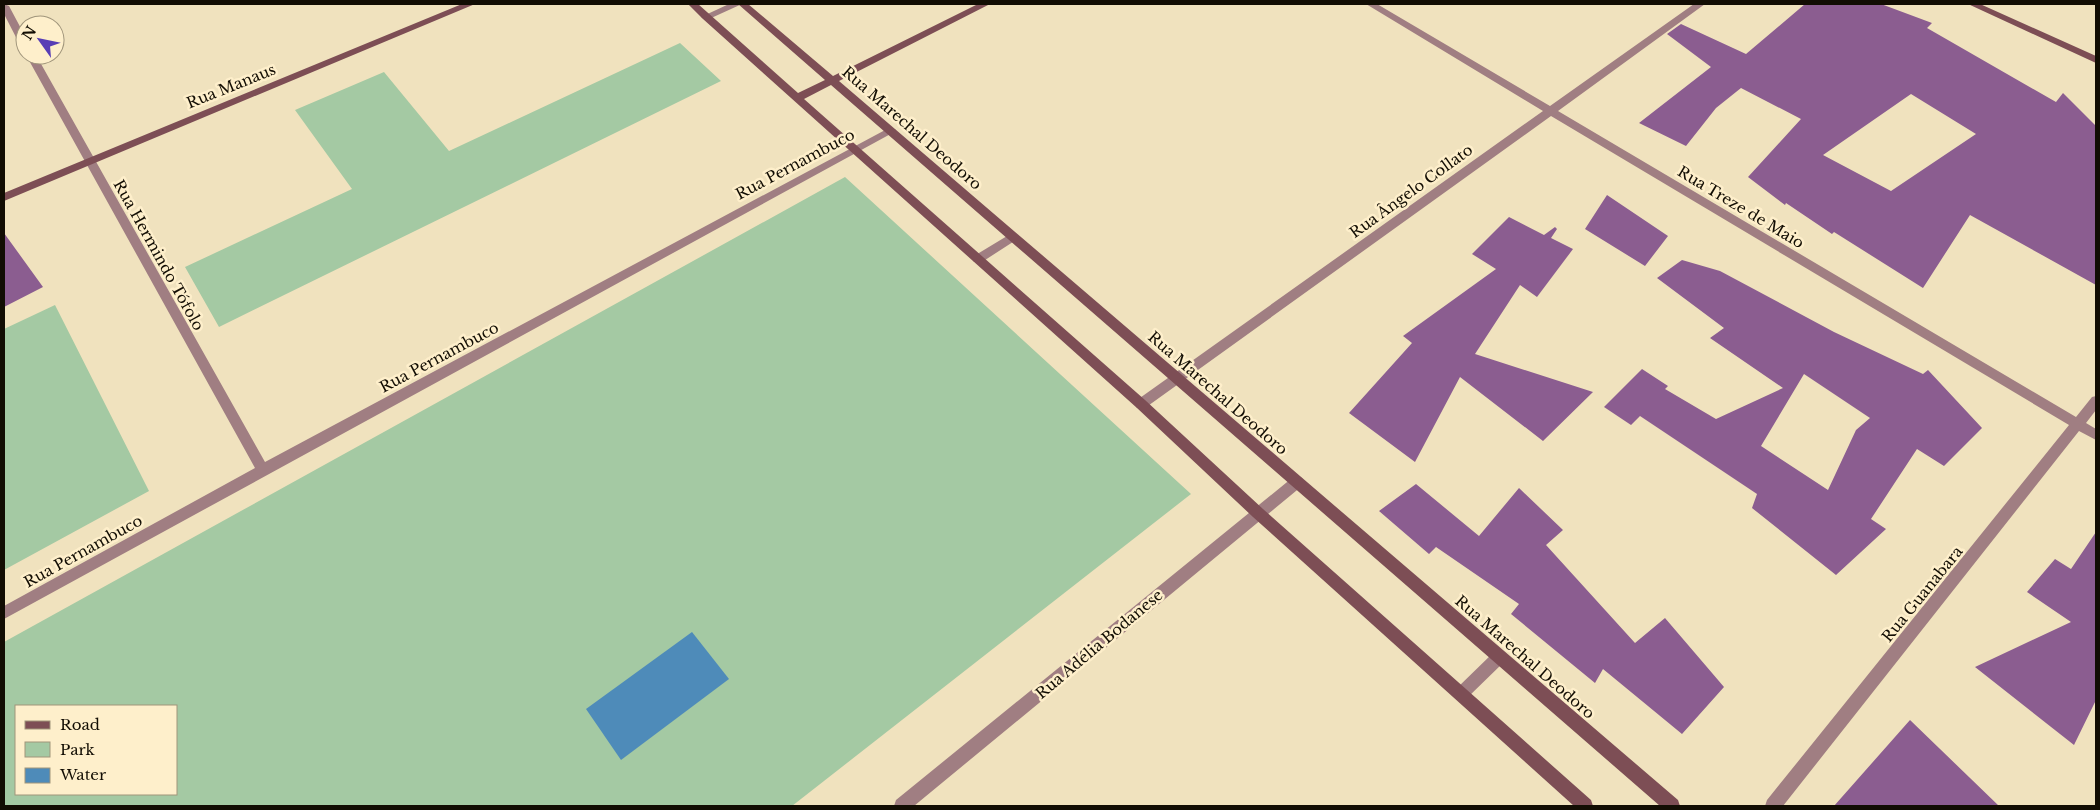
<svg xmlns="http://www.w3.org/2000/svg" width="2100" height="810" font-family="'Libre Baskerville',serif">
<rect width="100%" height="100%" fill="#f0e2be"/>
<path fill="#a4c9a3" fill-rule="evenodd" d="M 680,43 L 721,81 L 219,327 L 185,267 L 352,189 L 295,110 L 384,72 L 449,151 Z
M 845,177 L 1191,494 L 792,806 L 4,806 L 4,642 ZM 16,706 L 176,706 L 176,794 L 16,794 Z
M 55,305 L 149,491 L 4,570 L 4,329 Z"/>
<path fill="#4e8bb9" d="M 692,632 L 729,679 L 621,760 L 586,709 Z"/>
<path fill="#8b5d90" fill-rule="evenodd" d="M 1805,4 L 1881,4 L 1932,23 L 1927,28 L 2056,102 L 2063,93 L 2096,126 L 2096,285 L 1970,215 L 1923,288 L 1834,232 L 1832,234 L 1786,203 L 1785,205 L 1748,177 L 1801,119 L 1741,88 L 1716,108 L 1686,146 L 1639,123 L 1711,67 L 1667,34 L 1681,24 L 1746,54 ZM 1911,94 L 1976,134 L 1891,191 L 1823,155 Z
M 1607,195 L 1668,236 L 1645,266 L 1585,229 Z
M 1509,217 L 1544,235 L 1555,227 L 1557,229 L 1551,238 L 1573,249 L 1537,297 L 1520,285 L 1475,354 L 1593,392 L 1543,441 L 1460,377 L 1415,462 L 1349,413 L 1412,343 L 1403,336 L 1496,269 L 1472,254 Z
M 4,233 L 43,287 L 4,307 Z
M 1682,260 L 1720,271 L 1834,332 L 1923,374 L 1928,370 L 1982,428 L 1944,466 L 1917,449 L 1871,519 L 1886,529 L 1836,575 L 1752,508 L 1757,494 L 1640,416 L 1631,425 L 1604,407 L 1642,369 L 1668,386 L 1665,389 L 1716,419 L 1783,388 L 1710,338 L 1724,328 L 1657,278 ZM 1804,374 L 1870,418 L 1856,430 L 1828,490 L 1761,446 Z
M 1416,484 L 1479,536 L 1519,488 L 1563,530 L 1546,545 L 1635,643 L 1665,618 L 1724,687 L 1682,734 L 1603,669 L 1595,683 L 1511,614 L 1519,604 L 1436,547 L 1429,554 L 1379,511 Z
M 2096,532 L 2096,700 L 2074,745 L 1975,667 L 2071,622 L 2027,592 L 2055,559 L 2071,569 Z
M 1910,720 L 1999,806 L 1834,806 Z"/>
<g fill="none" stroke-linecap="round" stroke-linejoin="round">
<path fill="#a07e82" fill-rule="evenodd" d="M 4,4 L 9,6 L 25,36 L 25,48 L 20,45 L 4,14 Z
M 729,4 L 742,4 L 709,19 L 706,20 L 701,17 Z
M 1366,4 L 1377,4 L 1550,106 L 1694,4 L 1705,4 L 1558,111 L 2076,417 L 2092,397 L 2096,396 L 2096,410 L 2086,423 L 2096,429 L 2096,440 L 2079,431 L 1783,806 L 1765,806 L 1767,800 L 2069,425 L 1551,116 L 1145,408 L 1137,408 L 1135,404 L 1137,400 L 1543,111 Z
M 26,55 L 36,55 L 265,462 L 887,129 L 895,129 L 896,131 L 4,619 L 4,606 L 255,468 Z
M 1012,233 L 1018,237 L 1016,240 L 982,262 L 974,262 L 972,259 L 974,256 Z
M 1297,476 L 1302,478 L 1304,482 L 1302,486 L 914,806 L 894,806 L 896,800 L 1292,478 Z
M 1499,650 L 1504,652 L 1506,657 L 1504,662 L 1466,699 L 1461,701 L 1456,699 L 1454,694 L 1456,689 L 1494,652 Z"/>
<path fill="#7d4e55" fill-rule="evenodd" d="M 462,4 L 475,4 L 4,201 L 4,193 Z
M 688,4 L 698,4 L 798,93 L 825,80 L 738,4 L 748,4 L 833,76 L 978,4 L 990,4 L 839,81 L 1678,800 L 1680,806 L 1660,806 L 831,85 L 804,99 L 1145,400 L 1263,509 L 1591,800 L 1593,806 L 1574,806 L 1253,517 L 1137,408 L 703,19 Z
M 1968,4 L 1980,4 L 2096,56 L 2096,63 Z"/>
</g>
<g text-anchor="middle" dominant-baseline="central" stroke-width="5" stroke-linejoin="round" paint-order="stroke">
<g font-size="15" fill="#120d03" stroke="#feefcb">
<text transform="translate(231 86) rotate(-22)">Rua Manaus</text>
<text transform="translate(912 128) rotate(41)">Rua Marechal Deodoro</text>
<text transform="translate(795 164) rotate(-28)">Rua Pernambuco</text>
<text transform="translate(1411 191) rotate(-36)">Rua Ângelo Collato</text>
<text transform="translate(1741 207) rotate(31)">Rua Treze de Maio</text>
<text transform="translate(159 255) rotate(61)">Rua Hermindo Tófolo</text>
<text transform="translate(439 357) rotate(-28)">Rua Pernambuco</text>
<text transform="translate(1218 393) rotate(41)">Rua Marechal Deodoro</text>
<text transform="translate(83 551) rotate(-29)">Rua Pernambuco</text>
<text transform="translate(1922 594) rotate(-51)">Rua Guanabara</text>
<text transform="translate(1099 644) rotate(-40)">Rua Adélia Bodanese</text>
<text transform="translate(1525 657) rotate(41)">Rua Marechal Deodoro</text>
</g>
</g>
<rect width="2100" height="810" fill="none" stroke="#120d03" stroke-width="10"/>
<rect x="15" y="705" width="162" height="90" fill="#feefcb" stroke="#a0957b"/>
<rect x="25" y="721" width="25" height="8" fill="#7d4e55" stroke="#a0957b"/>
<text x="60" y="730" font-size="15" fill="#120d03">Road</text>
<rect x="25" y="742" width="25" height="15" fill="#a4c9a3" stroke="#a0957b"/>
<text x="60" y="755" font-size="15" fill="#120d03">Park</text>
<rect x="25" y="768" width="25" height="15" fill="#4e8bb9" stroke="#a0957b"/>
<text x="60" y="780" font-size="15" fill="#120d03">Water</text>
<g transform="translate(40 40) rotate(303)"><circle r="24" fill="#feefcb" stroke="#a0957b"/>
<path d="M0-4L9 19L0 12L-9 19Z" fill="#583db5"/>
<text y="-8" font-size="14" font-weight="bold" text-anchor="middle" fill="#120d03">N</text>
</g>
</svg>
